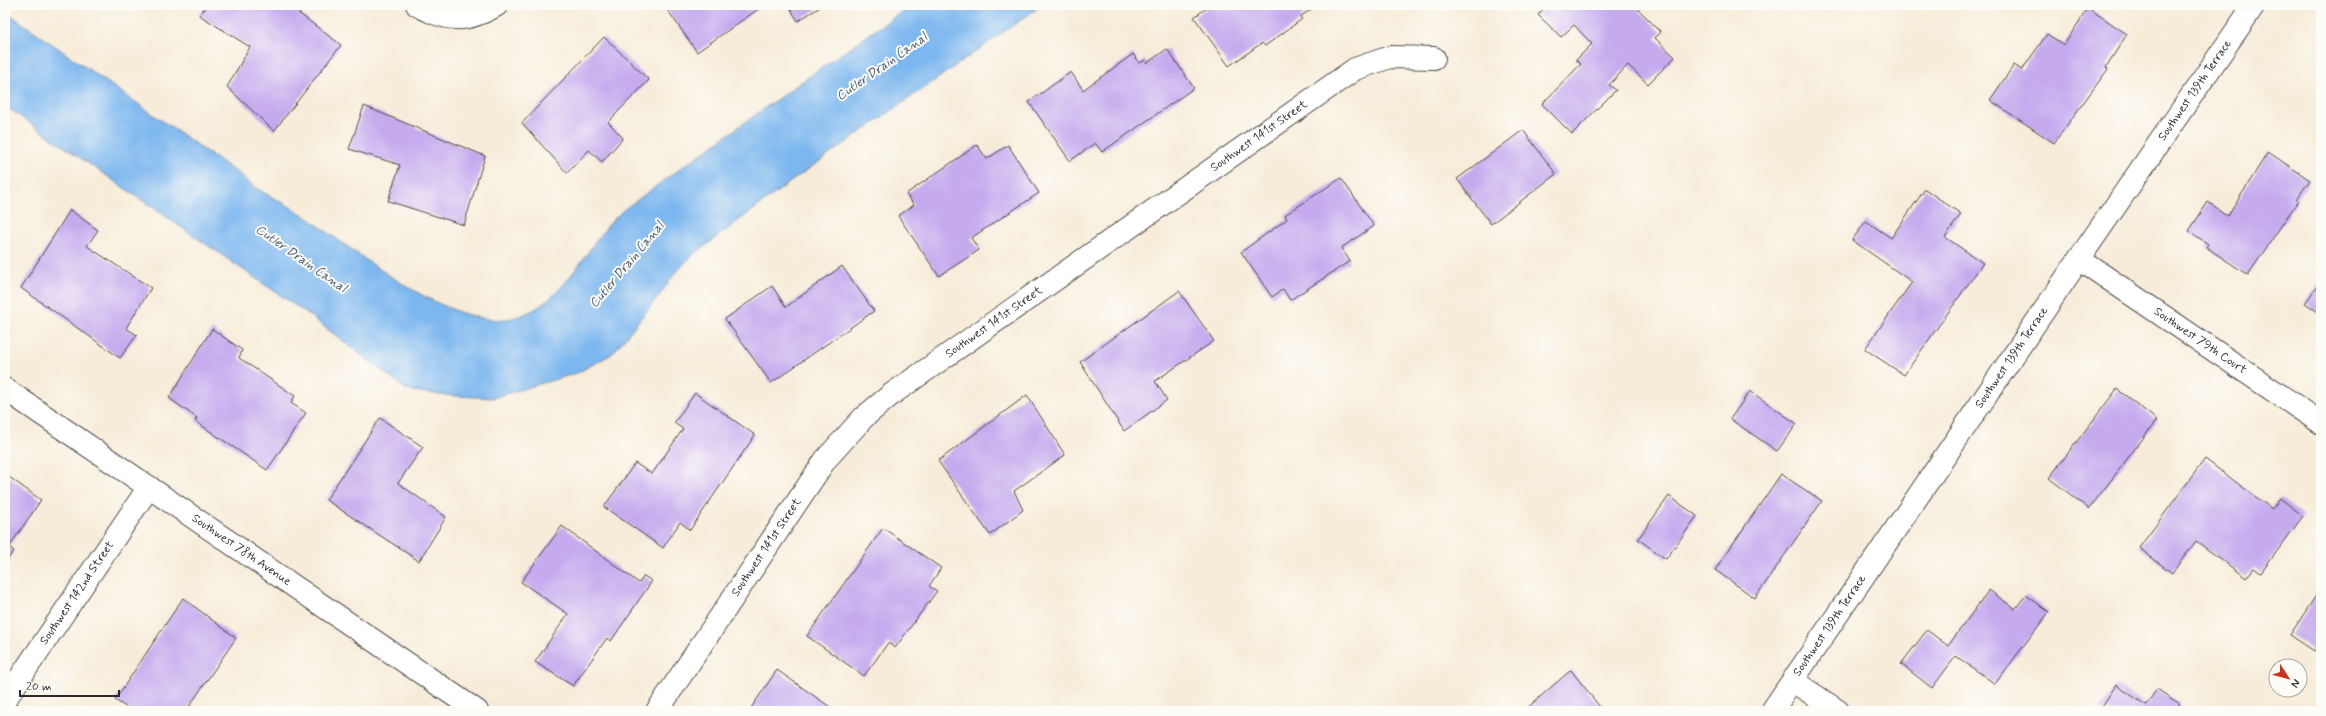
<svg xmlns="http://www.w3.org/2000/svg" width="2326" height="716" font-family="Mynerve,sans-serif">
<rect width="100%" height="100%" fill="#fdfcf7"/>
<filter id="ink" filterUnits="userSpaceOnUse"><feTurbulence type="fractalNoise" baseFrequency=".025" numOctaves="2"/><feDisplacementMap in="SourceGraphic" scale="8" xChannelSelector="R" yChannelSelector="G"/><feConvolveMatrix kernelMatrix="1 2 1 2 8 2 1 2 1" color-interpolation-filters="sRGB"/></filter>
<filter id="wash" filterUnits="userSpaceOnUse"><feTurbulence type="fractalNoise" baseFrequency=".012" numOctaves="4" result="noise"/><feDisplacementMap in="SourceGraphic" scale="16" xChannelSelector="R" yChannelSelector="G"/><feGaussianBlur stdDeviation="0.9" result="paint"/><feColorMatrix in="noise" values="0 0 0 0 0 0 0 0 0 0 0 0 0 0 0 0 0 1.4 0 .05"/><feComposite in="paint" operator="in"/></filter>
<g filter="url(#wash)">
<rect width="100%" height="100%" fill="#f7ecd9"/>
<path fill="#7db7ef" stroke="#54718d" d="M 911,5 L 1042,5 L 793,180 L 693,255 L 675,273 L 662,292 L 612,354 L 577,373 L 492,398 L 440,395 L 407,390 L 309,315 L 5,106 L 5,11 L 240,175 C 257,192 282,201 302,214 C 352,248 451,332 513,318 C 565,305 583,249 618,215 C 625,207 636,202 644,195 C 663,181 682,167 701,154 C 771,103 841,54 911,5 Z"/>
<g id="blocks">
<path fill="#c5aaee" d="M 207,5 L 288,5 L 341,45 L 274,131 L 227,87 L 250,47 L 199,15 Z
M 664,5 L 764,5 L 697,52 Z
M 788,5 L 823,5 L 798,21 Z
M 1211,5 L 1317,5 L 1300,17 L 1302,19 L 1265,46 L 1262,43 L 1229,66 L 1194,17 Z
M 1547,5 L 1634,5 L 1661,32 L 1655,38 L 1675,57 L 1648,84 L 1628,65 L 1609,85 L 1616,90 L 1572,134 L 1542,104 L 1581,64 L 1576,60 L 1592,44 L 1574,25 L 1561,37 L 1538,15 Z
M 2088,8 L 2127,34 L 2106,67 L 2108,69 L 2054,143 L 1990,100 L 2014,65 L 2022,70 L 2047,34 L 2064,45 Z
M 604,37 L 649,80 L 608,122 L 623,138 L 602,162 L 589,150 L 567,173 L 522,123 Z
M 1167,49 L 1194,88 L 1102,152 L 1095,143 L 1070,161 L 1029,102 L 1071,72 L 1083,90 L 1133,54 L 1140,63 L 1145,60 L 1147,63 Z
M 364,106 L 485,156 L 464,225 L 388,201 L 400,165 L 349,149 Z
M 1523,130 L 1556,174 L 1491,224 L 1457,179 Z
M 977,145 L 987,159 L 1008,145 L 1039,193 L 971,238 L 979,250 L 939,276 L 898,216 L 914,205 L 906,194 Z
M 2268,152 L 2310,180 L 2296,200 L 2298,201 L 2248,275 L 2206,247 L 2208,244 L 2189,231 L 2208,202 L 2228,216 Z
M 1341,178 L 1374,226 L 1341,248 L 1350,261 L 1290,300 L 1283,289 L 1272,297 L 1241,252 L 1287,219 L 1285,215 Z
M 1925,189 L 1961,214 L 1945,237 L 1983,263 L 1904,375 L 1865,349 L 1912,282 L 1852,240 L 1866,221 L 1891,238 Z
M 70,210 L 98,230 L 87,246 L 151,288 L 126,328 L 137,335 L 120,358 L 21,288 Z
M 842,266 L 874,311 L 771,383 L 725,319 L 772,286 L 786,307 Z
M 2321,281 L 2321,314 L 2305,303 Z
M 1179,291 L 1214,341 L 1155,381 L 1167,400 L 1124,431 L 1080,362 Z
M 212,329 L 242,350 L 239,358 L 295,396 L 291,403 L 306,413 L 267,470 L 195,421 L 197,418 L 169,398 Z
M 2117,389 L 2157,420 L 2089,509 L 2049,478 Z
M 1750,391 L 1797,424 L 1777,451 L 1730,419 Z
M 695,393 L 755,435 L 690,530 L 680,522 L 663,548 L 604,507 L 635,463 L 652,474 L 683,429 L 674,423 Z
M 1027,395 L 1065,455 L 1014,491 L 1023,510 L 990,535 L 938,461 Z
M 380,418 L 423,447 L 398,483 L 446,517 L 419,561 L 326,500 Z
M 2205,459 L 2272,509 L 2280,498 L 2303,516 L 2261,573 L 2254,568 L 2246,578 L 2196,541 L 2172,573 L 2139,548 Z
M 5,474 L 41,500 L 9,547 L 14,551 L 5,563 Z
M 1781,474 L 1822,501 L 1755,598 L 1715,570 Z
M 1669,496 L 1697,516 L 1666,559 L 1638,539 Z
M 562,526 L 639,583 L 644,576 L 652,581 L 611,641 L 607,638 L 573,686 L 535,662 L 568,614 L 521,582 Z
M 883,528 L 941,568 L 929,586 L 937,591 L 895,648 L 888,643 L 864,676 L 807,636 Z
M 2321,588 L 2321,640 L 2314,651 L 2290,635 Z
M 1989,590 L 2015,609 L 2026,595 L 2049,612 L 1995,684 L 1956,656 L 1932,688 L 1901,664 L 1927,630 L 1948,646 Z
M 183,598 L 236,638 L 186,711 L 132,711 L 115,700 Z
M 777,670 L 820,700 L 836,711 L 749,711 Z
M 1571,670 L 1603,711 L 1527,711 L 1526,709 Z
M 2116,685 L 2146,705 L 2157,689 L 2180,704 L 2175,711 L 2099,711 Z"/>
</g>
</g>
<g filter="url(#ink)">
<use href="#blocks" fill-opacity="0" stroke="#4a4845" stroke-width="1"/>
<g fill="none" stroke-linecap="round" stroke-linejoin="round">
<defs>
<g id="minor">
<path d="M 417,5 C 448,22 466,23 497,5"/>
<path id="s1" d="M 2079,259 L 2321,423"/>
<path id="s2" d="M 5,389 L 477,711"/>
<path d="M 1793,681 L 1838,711"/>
<path id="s3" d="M 5,700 L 149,487"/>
<path id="s4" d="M 657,711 L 826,459 L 864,417 L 892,394 L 1355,69 L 1390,57 L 1434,58"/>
<path id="s5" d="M 1772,711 L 2079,259 L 2254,5"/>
</g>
</defs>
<use href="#minor" stroke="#4a4845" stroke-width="24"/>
<use href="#minor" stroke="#fff" stroke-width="22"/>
</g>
</g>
<g text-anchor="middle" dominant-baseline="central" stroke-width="4" stroke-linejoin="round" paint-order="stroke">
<g font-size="12" fill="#2b2b2b" stroke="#fdfcf7">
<text stroke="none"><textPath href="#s5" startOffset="751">Southwest 139th Terrace</textPath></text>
<text stroke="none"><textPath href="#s4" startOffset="845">Southwest 141st Street</textPath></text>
<text stroke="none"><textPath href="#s4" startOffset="521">Southwest 141st Street</textPath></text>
<text stroke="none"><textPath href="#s1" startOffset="146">Southwest 79th Court</textPath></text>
<text stroke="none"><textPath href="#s5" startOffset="427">Southwest 139th Terrace</textPath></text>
<text stroke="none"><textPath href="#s4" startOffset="197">Southwest 141st Street</textPath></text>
<text stroke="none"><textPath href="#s2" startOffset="286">Southwest 78th Avenue</textPath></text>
<text stroke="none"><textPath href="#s3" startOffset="129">Southwest 142nd Street</textPath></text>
<text stroke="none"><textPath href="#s5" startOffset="103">Southwest 139th Terrace</textPath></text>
</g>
<g font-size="13" font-style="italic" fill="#485c70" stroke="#fdfcf7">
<text transform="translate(882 67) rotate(-35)">Cutler Drain Canal</text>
<text transform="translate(301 259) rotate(35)">Cutler Drain Canal</text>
<text transform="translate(627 265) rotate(-50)">Cutler Drain Canal</text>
</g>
</g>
<rect width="2326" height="716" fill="none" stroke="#fdfcf7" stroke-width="20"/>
<g transform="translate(2288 678) rotate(126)"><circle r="19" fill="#fdfcf7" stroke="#a9a8a5"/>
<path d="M0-3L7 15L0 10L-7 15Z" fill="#c8321e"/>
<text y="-6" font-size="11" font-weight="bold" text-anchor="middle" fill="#2b2b2b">N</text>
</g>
<path d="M20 690v6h99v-6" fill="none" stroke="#2b2b2b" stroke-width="2"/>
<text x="26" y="690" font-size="12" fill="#2b2b2b" stroke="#fdfcf7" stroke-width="3" paint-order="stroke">20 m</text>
</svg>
